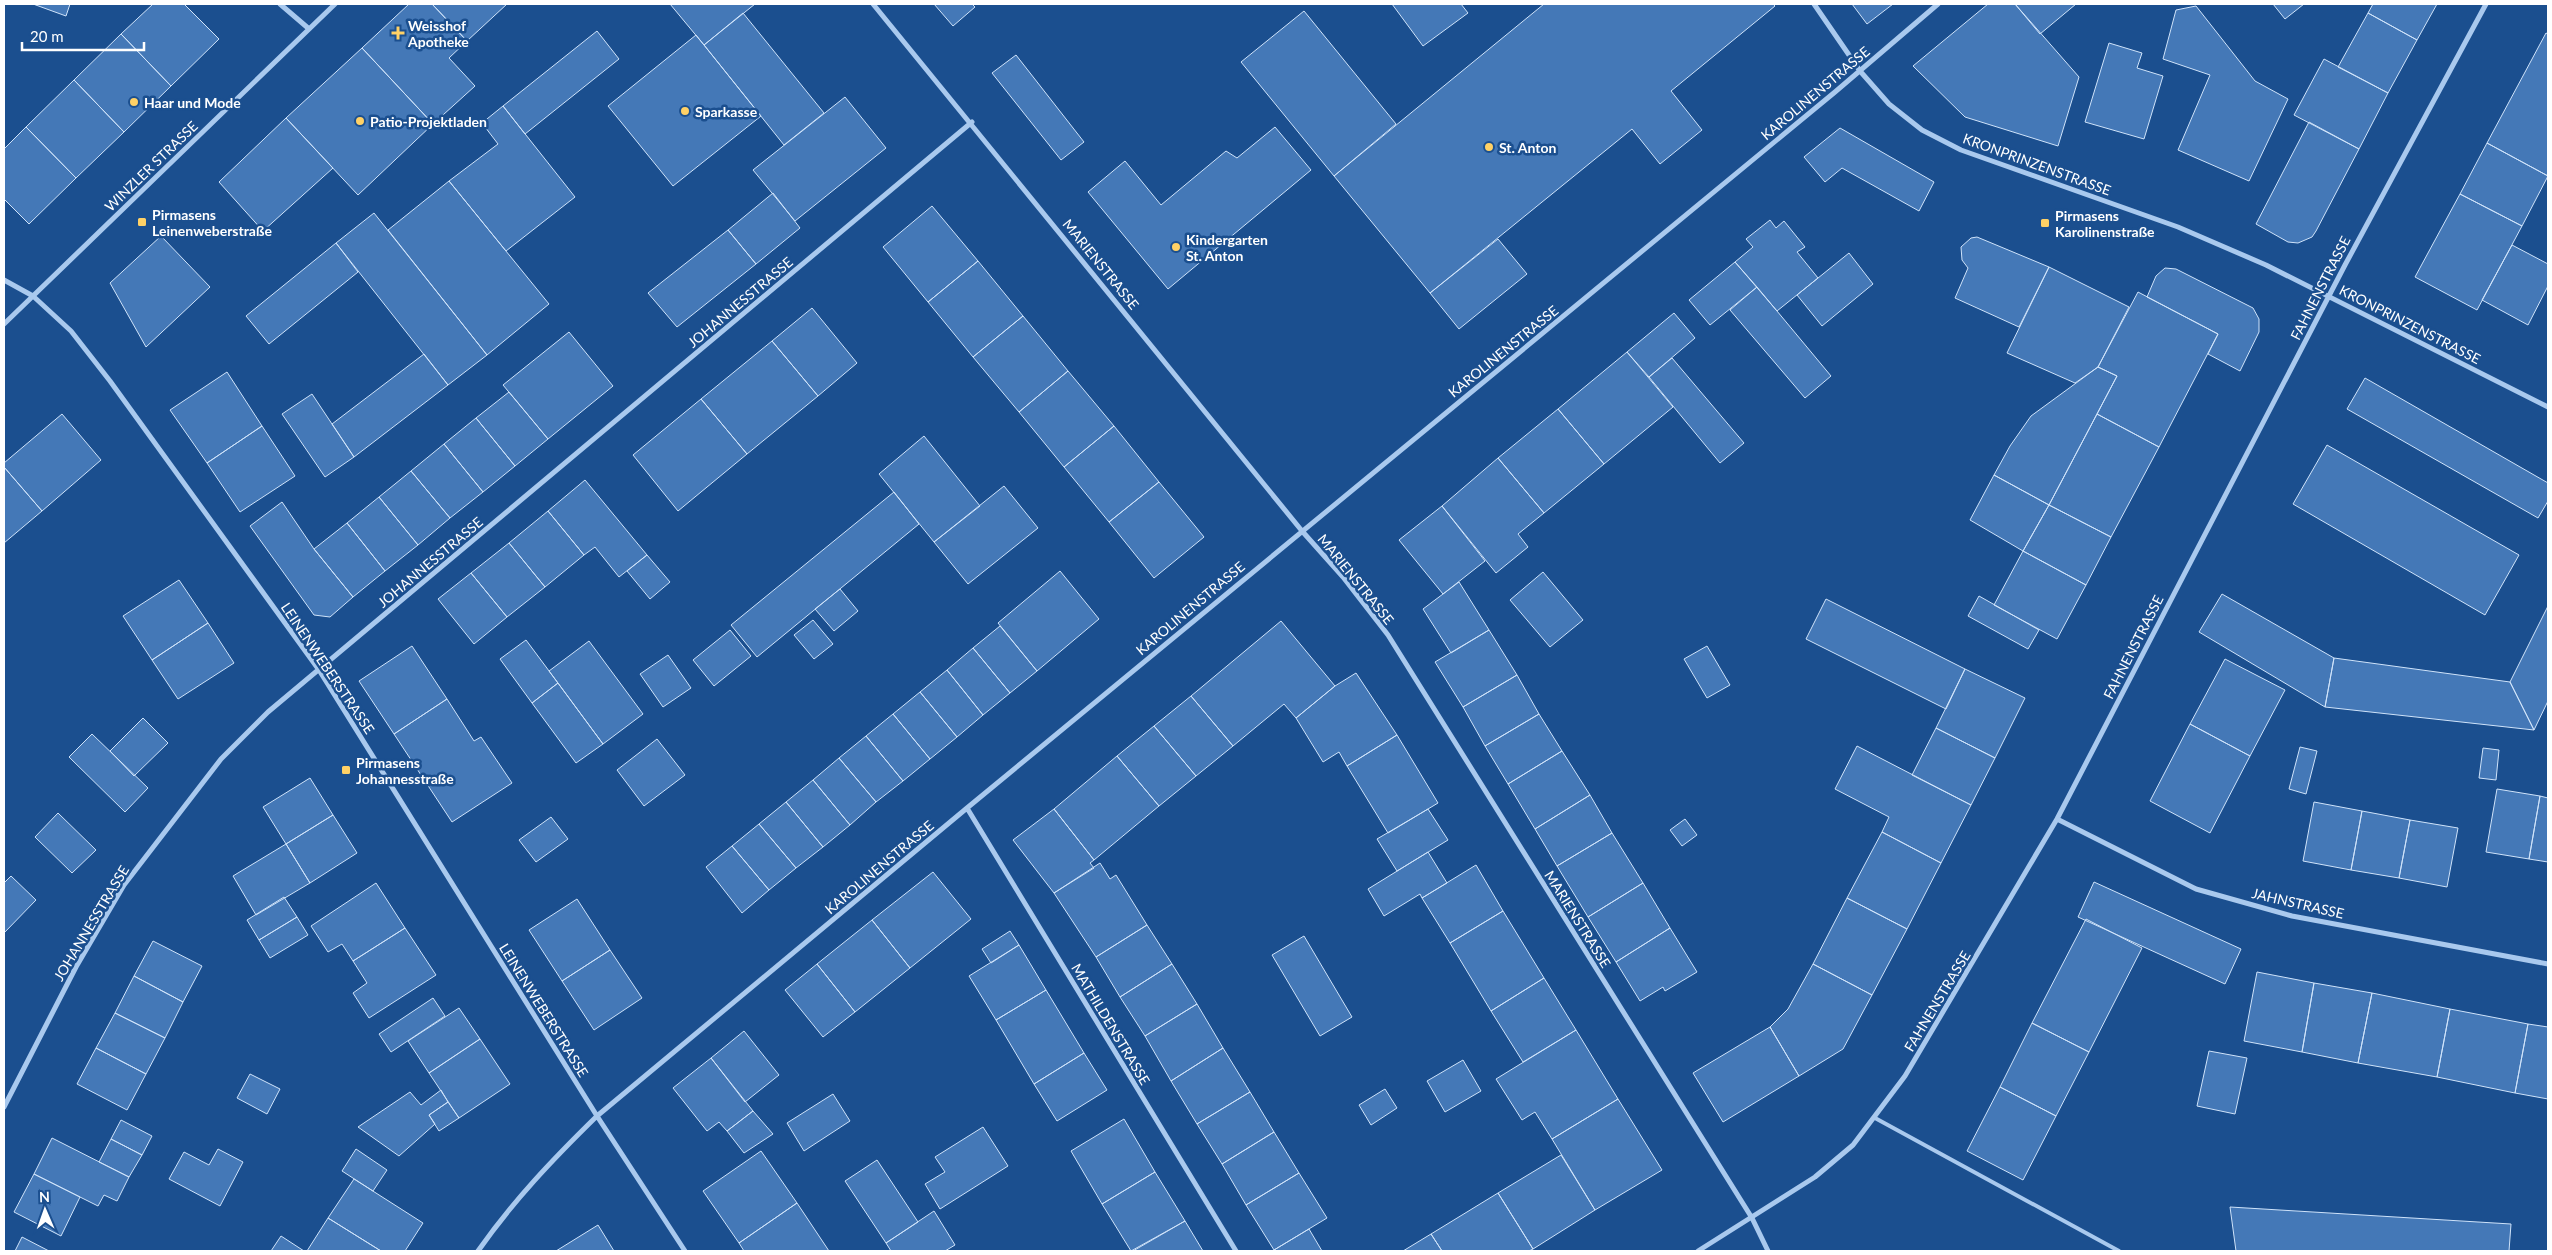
<svg xmlns="http://www.w3.org/2000/svg" width="2552" height="1255" font-family="Lato,sans-serif">
<rect width="100%" height="100%" fill="#1b4f8f"/>
<path fill="#4478b7" stroke="#cfe3fa" d="M 33,4 L 70,4 L 66,16 Z
M 153,4 L 184,4 L 219,39 L 171,86 L 121,34 Z
M 409,4 L 432,4 L 467,41 L 449,58 L 475,86 L 433,124 L 362,48 Z
M 432,4 L 507,4 L 467,41 Z
M 670,4 L 755,4 L 704,45 Z
M 934,4 L 972,4 L 975,7 L 953,26 Z
M 1392,4 L 1461,4 L 1468,13 L 1423,46 Z
M 1544,4 L 1773,4 L 1775,6 L 1671,91 L 1702,130 L 1660,164 L 1632,129 L 1430,293 L 1334,176 Z
M 1852,4 L 1893,4 L 1867,24 Z
M 1988,4 L 2015,4 L 2079,77 L 2058,146 L 1965,117 L 1913,66 Z
M 2015,4 L 2076,4 L 2040,34 Z
M 2273,4 L 2304,4 L 2285,19 Z
M 2373,4 L 2437,4 L 2417,40 L 2368,13 Z
M 2196,6 L 2255,81 L 2288,99 L 2249,181 L 2178,150 L 2210,75 L 2163,59 L 2176,10 Z
M 1304,11 L 1396,124 L 1334,176 L 1241,62 Z
M 743,13 L 824,113 L 784,145 L 704,45 Z
M 2368,13 L 2417,40 L 2388,93 L 2338,67 Z
M 597,31 L 619,59 L 525,134 L 503,106 Z
M 2546,33 L 2548,34 L 2548,176 L 2487,143 Z
M 121,34 L 171,86 L 124,132 L 74,80 Z
M 696,35 L 761,116 L 673,186 L 608,106 Z
M 2109,43 L 2142,53 L 2137,68 L 2163,76 L 2144,139 L 2085,122 Z
M 362,48 L 433,124 L 358,195 L 286,118 Z
M 1016,55 L 1084,142 L 1061,160 L 992,73 Z
M 2324,59 L 2388,93 L 2359,149 L 2294,115 Z
M 74,80 L 124,132 L 76,178 L 26,127 Z
M 845,97 L 886,148 L 795,221 L 753,170 Z
M 503,106 L 575,197 L 506,251 L 449,181 L 498,144 L 482,123 Z
M 286,118 L 333,168 L 263,231 L 219,182 Z
M 2309,122 L 2359,149 L 2316,231 L 2312,237 L 2298,243 L 2288,242 L 2256,224 Z
M 26,127 L 76,178 L 29,224 L 4,199 L 4,149 Z
M 1275,127 L 1311,170 L 1168,289 L 1088,192 L 1125,161 L 1161,205 L 1226,151 L 1237,158 Z
M 1840,128 L 1934,182 L 1919,211 L 1842,168 L 1825,182 L 1804,157 Z
M 2487,143 L 2548,176 L 2522,226 L 2460,194 Z
M 449,181 L 549,304 L 487,355 L 388,230 Z
M 773,193 L 800,228 L 756,264 L 728,230 Z
M 2460,194 L 2522,226 L 2477,310 L 2415,277 Z
M 932,206 L 978,261 L 928,302 L 883,247 Z
M 374,213 L 487,355 L 448,385 L 336,243 Z
M 1770,220 L 1776,228 L 1784,221 L 1805,247 L 1797,252 L 1818,278 L 1777,311 L 1735,262 L 1753,247 L 1746,239 Z
M 728,230 L 756,264 L 677,327 L 648,293 Z
M 161,236 L 210,287 L 146,347 L 110,283 Z
M 1977,237 L 2049,267 L 2019,327 L 1955,298 L 1968,268 L 1962,260 L 1961,247 L 1971,238 Z
M 1498,239 L 1527,274 L 1459,329 L 1430,293 Z
M 336,243 L 358,272 L 269,344 L 246,316 Z
M 2512,245 L 2548,264 L 2548,286 L 2528,325 L 2482,300 Z
M 1849,253 L 1873,284 L 1822,326 L 1797,295 Z
M 978,261 L 1023,316 L 973,357 L 928,302 Z
M 1735,262 L 1757,287 L 1710,325 L 1689,300 Z
M 2049,267 L 2129,307 L 2098,367 L 2075,383 L 2007,353 Z
M 2165,268 L 2176,269 L 2253,308 L 2259,319 L 2259,332 L 2240,371 L 2208,354 L 2218,334 L 2147,297 L 2156,276 Z
M 1757,287 L 1831,376 L 1805,398 L 1730,310 Z
M 2138,292 L 2218,334 L 2159,447 L 2097,414 L 2117,376 L 2098,367 Z
M 812,308 L 857,363 L 818,396 L 772,341 Z
M 1674,313 L 1695,338 L 1649,377 L 1627,352 Z
M 1023,316 L 1068,371 L 1019,412 L 973,357 Z
M 569,332 L 613,386 L 548,439 L 503,385 Z
M 772,341 L 818,396 L 747,454 L 701,399 Z
M 1627,352 L 1673,407 L 1604,464 L 1558,409 Z
M 424,354 L 448,385 L 354,457 L 332,424 Z
M 1672,358 L 1744,443 L 1720,463 L 1649,377 Z
M 2098,367 L 2117,376 L 2049,505 L 1994,475 L 2010,446 L 2031,416 Z
M 1068,371 L 1114,426 L 1064,467 L 1019,412 Z
M 227,372 L 262,426 L 207,463 L 170,410 Z
M 2365,378 L 2548,483 L 2548,501 L 2538,518 L 2347,409 Z
M 509,392 L 548,439 L 515,466 L 476,418 Z
M 312,394 L 354,457 L 325,477 L 282,414 Z
M 701,399 L 747,454 L 678,511 L 633,455 Z
M 1558,409 L 1604,464 L 1544,513 L 1498,458 Z
M 62,414 L 101,460 L 42,511 L 4,467 L 4,463 Z
M 2097,414 L 2159,447 L 2111,537 L 2049,505 Z
M 476,418 L 515,466 L 483,492 L 444,444 Z
M 262,426 L 295,476 L 240,512 L 207,463 Z
M 1114,426 L 1159,482 L 1109,522 L 1064,467 Z
M 924,436 L 980,506 L 934,542 L 879,474 Z
M 444,444 L 483,492 L 450,518 L 411,471 Z
M 2327,445 L 2519,555 L 2485,615 L 2293,504 Z
M 1498,458 L 1544,513 L 1518,534 L 1528,547 L 1496,573 L 1442,506 Z
M 4,467 L 42,511 L 4,543 Z
M 411,471 L 450,518 L 418,545 L 379,497 Z
M 1994,475 L 2049,505 L 2023,551 L 1970,520 Z
M 585,480 L 647,555 L 619,577 L 595,547 L 584,555 L 548,511 Z
M 1159,482 L 1204,537 L 1154,578 L 1109,522 Z
M 1004,486 L 1038,528 L 968,584 L 934,542 Z
M 894,492 L 919,524 L 757,657 L 731,625 Z
M 379,497 L 418,545 L 385,571 L 347,523 Z
M 282,502 L 314,549 L 353,597 L 330,617 L 314,615 L 250,526 Z
M 2049,505 L 2111,537 L 2086,585 L 2023,551 Z
M 1442,506 L 1485,561 L 1443,594 L 1399,540 Z
M 548,511 L 584,555 L 545,587 L 509,543 Z
M 347,523 L 385,571 L 353,597 L 314,549 Z
M 509,543 L 545,587 L 507,617 L 471,573 Z
M 2023,551 L 2086,585 L 2057,639 L 1994,605 Z
M 647,555 L 670,582 L 650,599 L 627,571 Z
M 1060,571 L 1099,619 L 1037,671 L 998,623 Z
M 1543,572 L 1583,620 L 1550,647 L 1510,600 Z
M 471,573 L 507,617 L 474,644 L 438,599 Z
M 179,580 L 208,623 L 152,660 L 123,616 Z
M 1459,582 L 1489,630 L 1451,653 L 1423,609 Z
M 840,589 L 858,611 L 834,631 L 815,609 Z
M 2222,594 L 2334,658 L 2325,707 L 2199,632 Z
M 1979,596 L 2039,630 L 2028,649 L 1968,616 Z
M 1826,599 L 1965,669 L 1946,709 L 1806,639 Z
M 2548,606 L 2548,701 L 2534,730 L 2510,682 Z
M 813,620 L 833,644 L 814,659 L 794,635 Z
M 1281,621 L 1335,686 L 1296,718 L 1284,704 L 1233,746 L 1191,696 Z
M 208,623 L 234,663 L 178,699 L 152,660 Z
M 1000,626 L 1037,671 L 1010,693 L 973,648 Z
M 730,630 L 751,656 L 714,686 L 693,660 Z
M 1489,630 L 1517,675 L 1463,707 L 1435,662 Z
M 526,640 L 558,683 L 532,703 L 500,659 Z
M 589,641 L 643,714 L 603,744 L 549,671 Z
M 412,646 L 447,699 L 394,734 L 359,681 Z
M 1707,646 L 1730,685 L 1707,698 L 1684,659 Z
M 973,648 L 1010,693 L 983,715 L 947,670 Z
M 668,655 L 691,688 L 663,707 L 640,674 Z
M 2334,658 L 2510,682 L 2534,730 L 2325,707 Z
M 2225,659 L 2285,690 L 2250,756 L 2190,724 Z
M 1965,669 L 2025,698 L 1995,758 L 1936,728 Z
M 947,670 L 983,715 L 957,737 L 920,692 Z
M 1356,673 L 1397,735 L 1347,766 L 1339,752 L 1323,762 L 1296,718 L 1335,686 Z
M 1517,675 L 1539,714 L 1485,746 L 1463,707 Z
M 558,683 L 603,744 L 576,763 L 532,703 Z
M 920,692 L 957,737 L 930,759 L 893,714 Z
M 1191,696 L 1233,746 L 1196,776 L 1154,726 Z
M 447,699 L 474,741 L 481,737 L 512,783 L 452,822 L 394,734 Z
M 893,714 L 930,759 L 903,781 L 866,736 Z
M 1539,714 L 1562,751 L 1508,784 L 1485,746 Z
M 143,718 L 168,743 L 134,776 L 110,751 Z
M 2190,724 L 2250,756 L 2210,833 L 2150,801 Z
M 1154,726 L 1196,776 L 1159,806 L 1117,756 Z
M 1936,728 L 1995,758 L 1971,805 L 1912,775 Z
M 92,734 L 148,788 L 125,812 L 69,757 Z
M 1397,735 L 1438,803 L 1388,833 L 1347,766 Z
M 866,736 L 903,781 L 876,802 L 839,758 Z
M 657,739 L 685,775 L 644,806 L 617,770 Z
M 1857,746 L 1971,805 L 1941,863 L 1882,832 L 1889,817 L 1835,789 Z
M 2300,747 L 2317,751 L 2306,794 L 2289,789 Z
M 2483,748 L 2499,750 L 2496,780 L 2479,778 Z
M 1562,751 L 1590,795 L 1535,829 L 1508,784 Z
M 1117,756 L 1159,806 L 1094,860 L 1054,809 Z
M 839,758 L 876,802 L 850,825 L 813,780 Z
M 310,778 L 333,815 L 286,844 L 263,807 Z
M 813,780 L 850,825 L 823,847 L 786,802 Z
M 2497,789 L 2540,796 L 2529,859 L 2486,852 Z
M 1590,795 L 1612,833 L 1557,866 L 1535,829 Z
M 2540,796 L 2548,798 L 2548,862 L 2529,859 Z
M 786,802 L 823,847 L 796,868 L 759,824 Z
M 2314,802 L 2362,811 L 2351,870 L 2303,861 Z
M 1054,809 L 1094,860 L 1090,863 L 1094,868 L 1054,893 L 1013,840 Z
M 1428,809 L 1448,840 L 1397,871 L 1377,839 Z
M 2362,811 L 2410,820 L 2399,878 L 2351,870 Z
M 58,813 L 96,850 L 72,873 L 35,837 Z
M 333,815 L 357,853 L 310,883 L 286,844 Z
M 551,817 L 568,839 L 536,862 L 519,840 Z
M 1685,819 L 1697,835 L 1682,846 L 1670,830 Z
M 2410,820 L 2458,828 L 2447,887 L 2399,878 Z
M 759,824 L 796,868 L 769,890 L 732,846 Z
M 1882,832 L 1941,863 L 1907,929 L 1847,898 Z
M 1612,833 L 1643,883 L 1588,917 L 1557,866 Z
M 286,844 L 310,883 L 256,915 L 233,876 Z
M 732,846 L 769,890 L 742,913 L 706,867 Z
M 1428,852 L 1447,883 L 1422,898 L 1420,894 L 1384,916 L 1368,889 Z
M 1100,863 L 1110,879 L 1116,875 L 1147,925 L 1096,957 L 1054,893 Z
M 1476,865 L 1503,911 L 1450,943 L 1422,898 Z
M 933,872 L 971,919 L 910,968 L 872,920 Z
M 11,876 L 36,900 L 4,933 L 4,883 Z
M 2094,882 L 2241,949 L 2225,984 L 2078,917 Z
M 376,883 L 405,928 L 353,961 L 342,944 L 328,952 L 311,926 Z
M 1643,883 L 1670,928 L 1616,962 L 1588,917 Z
M 284,897 L 297,917 L 259,940 L 247,920 Z
M 1847,898 L 1907,929 L 1872,995 L 1813,964 Z
M 577,899 L 610,950 L 562,981 L 529,930 Z
M 1503,911 L 1544,978 L 1491,1011 L 1450,943 Z
M 297,917 L 308,935 L 270,958 L 259,940 Z
M 2086,919 L 2142,948 L 2089,1052 L 2032,1023 Z
M 872,920 L 910,968 L 855,1012 L 817,964 Z
M 1147,925 L 1172,964 L 1120,997 L 1096,957 Z
M 405,928 L 436,975 L 369,1018 L 353,993 L 367,983 L 353,961 Z
M 1670,928 L 1697,972 L 1665,991 L 1663,987 L 1640,1001 L 1616,962 Z
M 1010,931 L 1019,945 L 991,963 L 982,949 Z
M 1304,936 L 1352,1017 L 1320,1036 L 1272,955 Z
M 153,941 L 202,966 L 183,1002 L 134,976 Z
M 1019,945 L 1046,990 L 996,1020 L 969,976 Z
M 610,950 L 642,998 L 594,1030 L 562,981 Z
M 817,964 L 855,1012 L 823,1037 L 785,990 Z
M 1172,964 L 1197,1004 L 1145,1036 L 1120,997 Z
M 1813,964 L 1872,995 L 1843,1049 L 1799,1076 L 1770,1027 L 1788,1009 Z
M 2257,972 L 2314,983 L 2302,1052 L 2244,1041 Z
M 134,976 L 183,1002 L 165,1038 L 115,1013 Z
M 1544,978 L 1576,1030 L 1523,1062 L 1491,1011 Z
M 2314,983 L 2372,993 L 2358,1063 L 2302,1052 Z
M 1046,990 L 1084,1053 L 1034,1084 L 996,1020 Z
M 2372,993 L 2450,1009 L 2437,1077 L 2358,1063 Z
M 433,998 L 445,1016 L 391,1052 L 379,1034 Z
M 1197,1004 L 1223,1048 L 1171,1081 L 1145,1036 Z
M 459,1008 L 480,1039 L 429,1073 L 408,1041 Z
M 2450,1009 L 2528,1024 L 2515,1093 L 2437,1077 Z
M 115,1013 L 165,1038 L 146,1074 L 96,1048 Z
M 2032,1023 L 2089,1052 L 2056,1116 L 2000,1087 Z
M 2528,1024 L 2548,1027 L 2548,1099 L 2515,1093 Z
M 1770,1027 L 1799,1076 L 1723,1122 L 1693,1073 Z
M 1576,1030 L 1618,1099 L 1552,1139 L 1535,1112 L 1522,1120 L 1496,1079 Z
M 744,1031 L 779,1075 L 745,1102 L 711,1058 Z
M 480,1039 L 510,1084 L 459,1118 L 429,1073 Z
M 96,1048 L 146,1074 L 127,1110 L 77,1084 Z
M 1223,1048 L 1250,1092 L 1197,1124 L 1171,1081 Z
M 2209,1051 L 2247,1058 L 2235,1114 L 2197,1106 Z
M 1084,1053 L 1107,1090 L 1057,1121 L 1034,1084 Z
M 711,1058 L 753,1111 L 727,1131 L 719,1122 L 707,1131 L 673,1088 Z
M 1463,1060 L 1481,1091 L 1445,1112 L 1427,1081 Z
M 250,1074 L 280,1089 L 267,1114 L 237,1098 Z
M 2000,1087 L 2056,1116 L 2023,1180 L 1967,1151 Z
M 1385,1089 L 1397,1108 L 1371,1125 L 1359,1105 Z
M 441,1090 L 448,1102 L 429,1115 L 435,1124 L 399,1156 L 358,1127 L 410,1092 L 421,1105 Z
M 1250,1092 L 1274,1132 L 1222,1164 L 1197,1124 Z
M 833,1094 L 850,1121 L 804,1151 L 787,1123 Z
M 1618,1099 L 1662,1170 L 1595,1210 L 1552,1139 Z
M 448,1102 L 459,1118 L 439,1131 L 429,1115 Z
M 753,1111 L 773,1134 L 744,1153 L 727,1131 Z
M 1124,1119 L 1155,1172 L 1102,1204 L 1071,1151 Z
M 121,1120 L 152,1136 L 142,1155 L 111,1139 Z
M 983,1127 L 1008,1166 L 940,1209 L 925,1184 L 945,1172 L 935,1157 Z
M 1274,1132 L 1299,1173 L 1246,1205 L 1222,1164 Z
M 52,1138 L 129,1177 L 117,1201 L 104,1195 L 98,1206 L 34,1174 Z
M 111,1139 L 142,1155 L 129,1177 L 99,1162 Z
M 218,1149 L 243,1162 L 220,1206 L 169,1179 L 184,1152 L 209,1165 Z
M 356,1149 L 387,1170 L 373,1191 L 342,1171 Z
M 761,1151 L 797,1203 L 739,1243 L 703,1191 Z
M 1561,1155 L 1595,1210 L 1533,1249 L 1498,1193 Z
M 877,1160 L 918,1222 L 886,1243 L 845,1181 Z
M 1155,1172 L 1185,1221 L 1131,1251 L 1102,1204 Z
M 1299,1173 L 1327,1218 L 1274,1250 L 1246,1205 Z
M 34,1174 L 80,1197 L 61,1236 L 14,1212 Z
M 354,1179 L 423,1223 L 405,1251 L 381,1251 L 328,1218 Z
M 1498,1193 L 1533,1249 L 1529,1251 L 1442,1251 L 1431,1234 Z
M 797,1203 L 829,1251 L 744,1251 L 739,1243 Z
M 2230,1207 L 2511,1224 L 2509,1251 L 2236,1251 Z
M 934,1211 L 955,1245 L 945,1251 L 891,1251 L 886,1243 Z
M 328,1218 L 381,1251 L 307,1251 Z
M 1185,1221 L 1203,1251 L 1133,1251 Z
M 598,1225 L 614,1251 L 556,1251 Z
M 1309,1229 L 1322,1251 L 1275,1251 L 1274,1250 Z
M 1431,1234 L 1442,1251 L 1403,1251 Z
M 281,1236 L 304,1251 L 271,1251 Z
M 22,1237 L 49,1251 L 15,1251 Z"/>
<g fill="none" stroke-linecap="round" stroke-linejoin="round">
<path stroke="#a9c9ee" stroke-width="4" d="M 1875,1118 L 2119,1251"/>
<path stroke="#a9c9ee" stroke-width="5" d="M 280,4 L 308,28
M 873,4 L 1302,531 L 1343,577 L 1388,635 L 1752,1218 L 1768,1251
M 1814,4 L 1860,71 L 1889,104 L 1922,130 L 1961,150 L 2178,227 L 2266,265 L 2548,407
M 4,280 L 33,296 L 71,331 L 110,381 L 319,670 L 597,1116 L 685,1251
M 4,324 L 335,4
M 967,808 L 1236,1251
M 2057,819 L 2196,889 L 2292,916 L 2548,964
M 4,1107 L 76,967 L 124,885 L 221,759 L 268,712 L 972,122
M 478,1251 C 513,1201 553,1159 597,1116 L 967,808 L 1835,92 L 1938,4
M 1698,1251 L 1815,1177 L 1853,1145 L 1905,1076 L 2057,819 L 2345,265 L 2486,4"/>
</g>
<g fill="#ffd166" stroke="#1b4f8f" stroke-width="2">
<path d="M395.5 25.5h5v5h5v5h-5v5h-5v-5h-5v-5h5z"/>
<circle cx="134" cy="102" r="5"/>
<circle cx="685" cy="111" r="5"/>
<circle cx="360" cy="121" r="5"/>
<circle cx="1489" cy="147" r="5"/>
<rect x="137" y="217" width="10" height="10" rx="2.5"/>
<rect x="2040" y="218" width="10" height="10" rx="2.5"/>
<circle cx="1176" cy="247" r="5"/>
<rect x="341" y="765" width="10" height="10" rx="2.5"/>
</g>
<g text-anchor="middle" dominant-baseline="central" stroke-width="5" stroke-linejoin="round" paint-order="stroke">
<g font-size="14" font-weight="bold" fill="#fff" stroke="#1b4f8f" text-anchor="start">
<text x="408" y="25">Weisshof<tspan x="408" dy="16">Apotheke</tspan></text>
<text x="144" y="102">Haar und Mode</text>
<text x="695" y="111">Sparkasse</text>
<text x="370" y="121">Patio-Projektladen</text>
<text x="1499" y="147">St. Anton</text>
<text x="152" y="214">Pirmasens<tspan x="152" dy="16">Leinenweberstraße</tspan></text>
<text x="2055" y="215">Pirmasens<tspan x="2055" dy="16">Karolinenstraße</tspan></text>
<text x="1186" y="239">Kindergarten<tspan x="1186" dy="16">St. Anton</tspan></text>
<text x="356" y="762">Pirmasens<tspan x="356" dy="16">Johannesstraße</tspan></text>
</g>
<g font-size="14" fill="#fff" stroke="#1b4f8f">
<text transform="translate(1815 93) rotate(-40)">KAROLINENSTRASSE</text>
<text transform="translate(2037 164) rotate(20)">KRONPRINZENSTRASSE</text>
<text transform="translate(151 166) rotate(-44)">WINZLER STRASSE</text>
<text transform="translate(1101 264) rotate(51)">MARIENSTRASSE</text>
<text transform="translate(2320 288) rotate(-63)">FAHNENSTRASSE</text>
<text transform="translate(740 302) rotate(-40)">JOHANNESSTRASSE</text>
<text transform="translate(2410 324) rotate(27)">KRONPRINZENSTRASSE</text>
<text transform="translate(1503 351) rotate(-39)">KAROLINENSTRASSE</text>
<text transform="translate(430 562) rotate(-40)">JOHANNESSTRASSE</text>
<text transform="translate(1356 579) rotate(51)">MARIENSTRASSE</text>
<text transform="translate(1190 608) rotate(-40)">KAROLINENSTRASSE</text>
<text transform="translate(2133 647) rotate(-63)">FAHNENSTRASSE</text>
<text transform="translate(328 668) rotate(56)">LEINENWEBERSTRASSE</text>
<text transform="translate(879 867) rotate(-40)">KAROLINENSTRASSE</text>
<text transform="translate(2298 903) rotate(13)">JAHNSTRASSE</text>
<text transform="translate(1578 919) rotate(58)">MARIENSTRASSE</text>
<text transform="translate(91 923) rotate(-59)">JOHANNESSTRASSE</text>
<text transform="translate(1937 1001) rotate(-59)">FAHNENSTRASSE</text>
<text transform="translate(544 1010) rotate(58)">LEINENWEBERSTRASSE</text>
<text transform="translate(1111 1024) rotate(59)">MATHILDENSTRASSE</text>
</g>
</g>
<rect width="2552" height="1255" fill="none" stroke="#ffffff" stroke-width="10"/>
<g transform="translate(45 1210) rotate(358)" stroke="#1b4f8f" stroke-width="4" paint-order="stroke">
<path d="M0-4L9 19L0 12L-9 19Z" fill="#ffffff"/>
<text y="-8" font-size="14" font-weight="bold" text-anchor="middle" fill="#ffffff">N</text>
</g>
<path d="M22 42v8h122v-8" fill="none" stroke="#ffffff" stroke-width="2.5"/>
<text x="30" y="42" font-size="15" fill="#ffffff" stroke="#1b4f8f" stroke-width="4" paint-order="stroke">20 m</text>
</svg>
